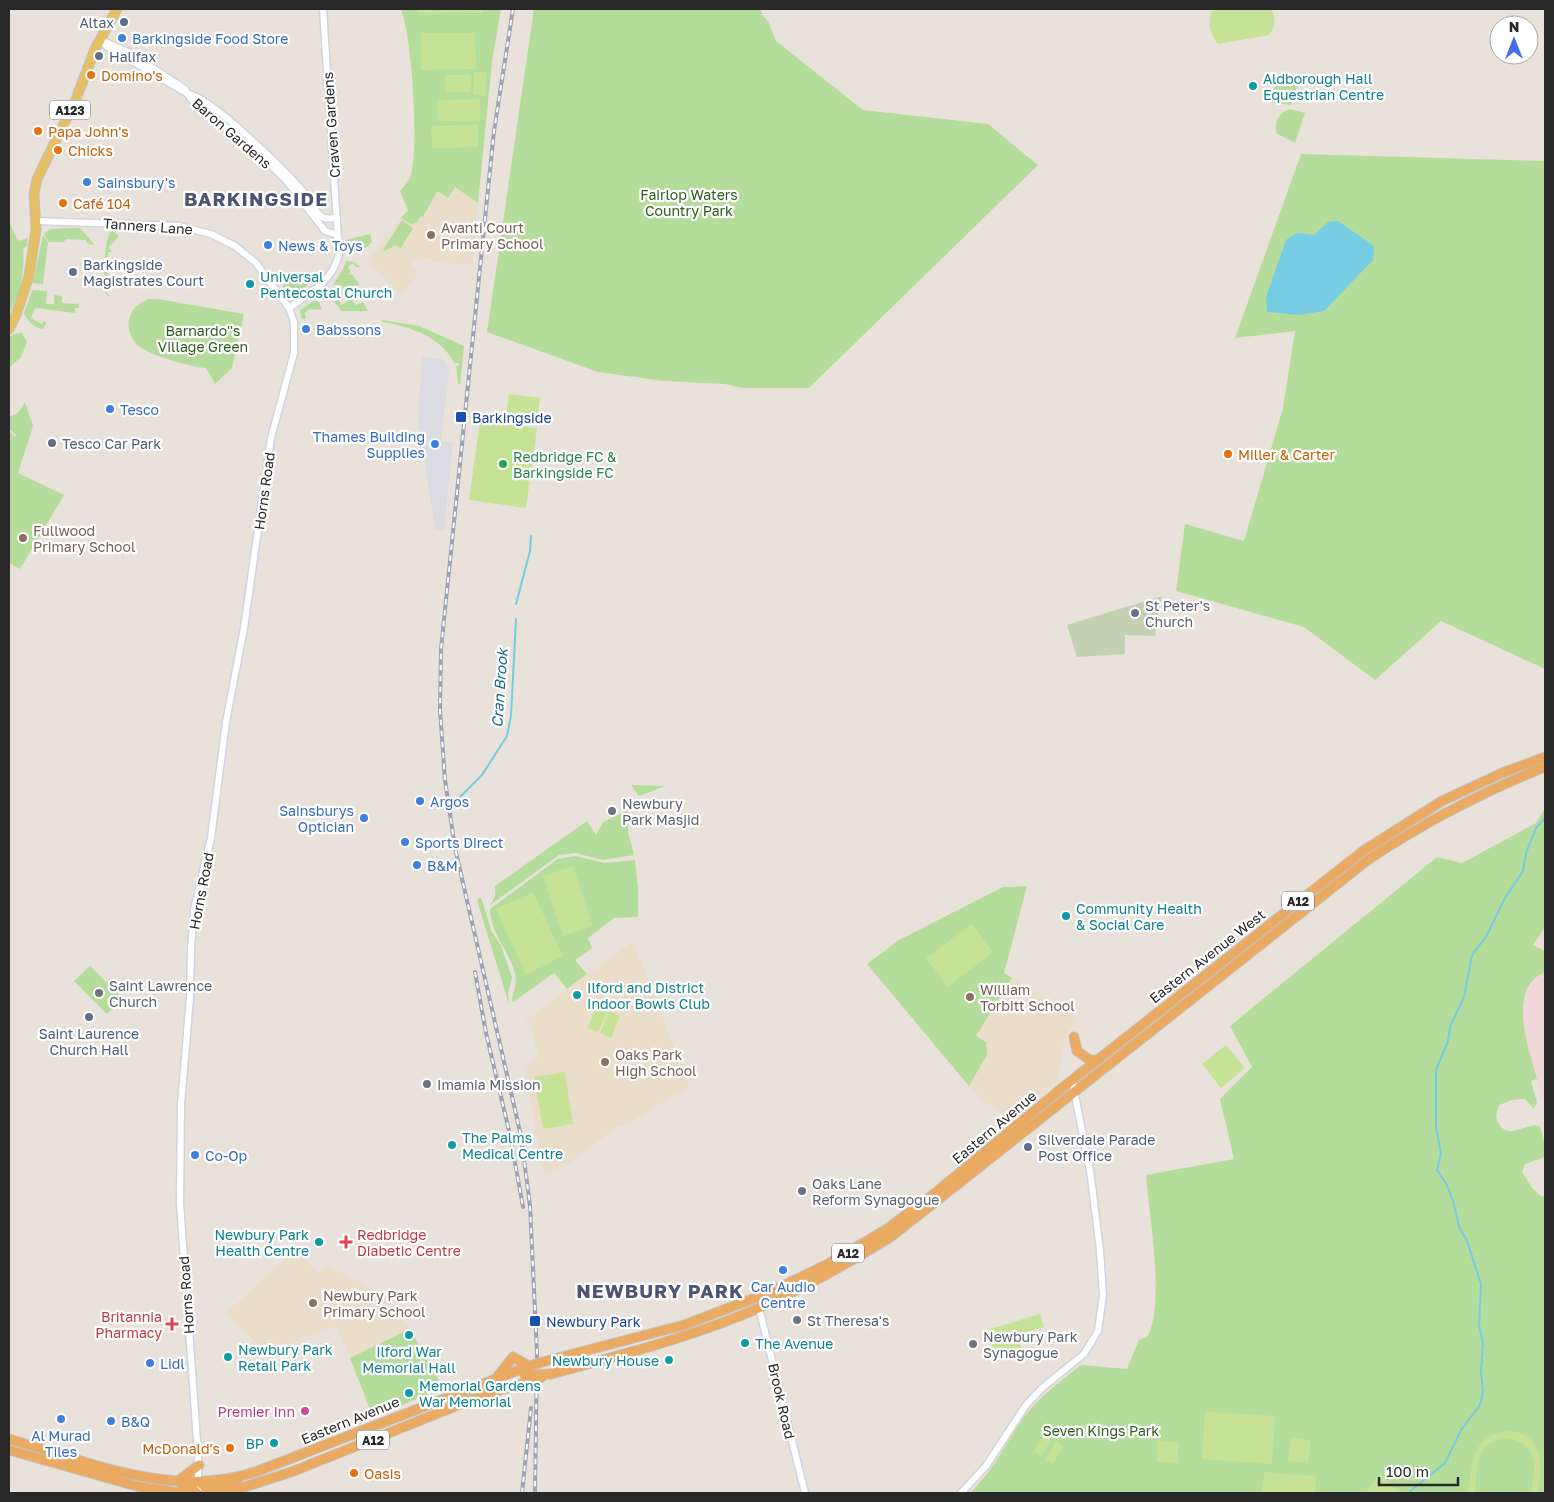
<svg xmlns="http://www.w3.org/2000/svg" width="1554" height="1502" font-family="'Golos Text',sans-serif">
<rect width="100%" height="100%" fill="#e9e2da"/>
<path fill="#dcdbe2" d="M 422,357 L 442,360 L 445,362 L 449,372 L 441,441 L 453,443 L 444,530 L 435,529 L 418,420 Z"/>
<path fill="#eadecb" d="M 482,161 L 472,265 L 432,262 L 433,260 L 428,257 L 422,261 L 415,259 L 411,266 L 416,270 L 416,276 L 402,295 L 367,262 L 408,210 L 400,191 L 411,174 Z
M 1027,886 L 1004,973 L 1078,1017 L 1065,1037 L 1058,1080 L 1013,1120 L 981,1100 L 867,964 L 899,940 L 1003,887 Z
M 633,941 L 690,1087 L 629,1123 L 617,1127 L 571,1162 L 544,1175 L 524,1066 L 538,1057 L 531,1027 L 525,1021 Z
M 296,1249 L 318,1273 L 327,1265 L 381,1293 L 410,1329 L 350,1358 L 335,1326 L 266,1354 L 226,1313 Z"/>
<path fill="#f0d8da" d="M 1545,927 L 1545,968 L 1532,945 Z
M 1545,972 L 1545,1110 L 1522,1026 L 1526,992 L 1537,975 Z"/>
<path fill="#b4dc9b" d="M 401,9 L 501,9 L 492,61 L 478,203 L 455,187 L 448,198 L 437,191 L 423,217 L 421,216 L 416,223 L 411,224 L 401,218 L 408,210 L 400,191 C 404,187 410,180 411,175 C 419,144 412,38 401,9 Z
M 534,9 L 761,9 L 762,15 L 768,21 L 776,41 L 863,110 L 988,124 L 1038,165 L 809,388 L 742,388 L 725,384 L 664,381 L 598,372 L 487,332 Z
M 1277,79 L 1298,83 L 1291,105 L 1270,102 Z
M 1290,109 L 1305,113 L 1295,143 L 1276,133 C 1275,121 1278,113 1290,109 Z
M 1301,154 L 1545,161 L 1545,669 L 1441,621 L 1375,680 L 1304,627 L 1176,591 L 1185,524 L 1244,541 L 1283,408 L 1295,331 L 1235,338 Z
M 402,220 L 413,228 L 401,248 L 395,245 L 385,251 L 383,250 Z
M 9,222 L 18,241 L 28,238 L 27,246 L 23,249 C 25,274 20,291 9,314 Z
M 80,228 L 95,245 L 88,244 L 86,240 L 66,239 L 64,242 L 49,242 L 44,234 L 50,229 Z
M 112,230 L 119,236 L 108,248 L 113,252 L 108,252 L 108,276 L 105,279 L 109,283 L 106,287 L 108,289 L 106,292 L 109,296 L 105,293 C 104,279 103,239 112,230 Z
M 370,234 L 372,242 C 365,249 356,255 347,251 L 346,240 Z
M 43,235 L 48,242 L 43,284 L 33,283 Z
M 346,261 L 354,262 L 360,267 L 356,267 L 353,263 L 348,267 L 351,272 L 348,275 L 352,274 L 359,284 L 357,291 L 345,290 L 341,285 L 333,285 L 343,269 Z
M 298,277 L 302,282 L 308,279 L 311,283 L 295,294 L 290,294 L 282,285 Z
M 32,290 L 47,291 L 46,304 L 54,304 L 54,295 L 62,296 L 62,303 L 79,304 L 79,308 L 75,308 L 75,313 L 35,308 L 31,318 L 42,324 L 44,321 L 46,323 L 43,329 C 36,329 26,320 24,313 Z
M 356,295 L 352,300 L 356,305 L 363,302 L 368,311 L 342,311 L 334,302 L 338,299 L 342,305 L 348,301 L 345,297 L 349,300 Z
M 148,299 L 158,299 L 244,314 L 232,368 L 215,384 L 206,368 C 191,367 153,356 140,347 C 132,341 127,330 129,321 C 131,309 137,304 148,299 Z
M 315,300 L 319,302 L 322,310 L 309,309 L 305,313 L 306,319 L 302,319 L 300,310 Z
M 383,320 L 419,326 L 464,346 L 460,385 L 458,384 L 456,366 L 459,366 L 459,363 L 454,363 C 442,337 409,326 382,322 Z
M 22,333 L 27,342 L 21,357 L 9,368 L 9,338 L 14,334 Z
M 25,402 L 33,426 L 18,473 L 64,495 L 20,569 L 9,563 L 9,431 L 15,437 L 16,435 L 9,429 L 9,416 C 17,415 21,410 25,402 Z
M 631,785 L 665,786 L 639,796 Z
M 1545,808 L 1545,927 L 1533,945 L 1545,951 L 1545,972 C 1506,988 1529,1049 1537,1079 L 1531,1081 L 1537,1102 L 1534,1109 L 1525,1099 L 1512,1100 L 1499,1105 C 1497,1112 1494,1118 1499,1124 C 1510,1141 1526,1122 1540,1126 L 1545,1145 L 1545,1157 L 1525,1164 L 1522,1172 L 1532,1188 L 1542,1197 L 1545,1195 L 1545,1493 L 970,1493 C 993,1471 1006,1443 1024,1417 C 1040,1396 1061,1381 1081,1365 L 1127,1369 L 1139,1340 L 1148,1336 C 1165,1301 1149,1215 1146,1175 L 1234,1159 L 1220,1099 L 1252,1067 L 1230,1026 L 1437,857 L 1462,863 L 1536,823 Z
M 628,810 L 628,832 L 634,855 L 603,860 L 575,853 L 559,855 L 490,905 L 495,896 L 495,886 L 587,821 L 596,835 L 603,822 Z
M 575,856 L 605,863 L 635,860 L 638,888 L 638,917 L 614,918 L 588,938 L 592,948 L 575,960 L 587,974 L 567,989 L 554,973 L 513,1002 L 512,999 C 513,992 516,986 516,979 C 513,954 490,935 490,909 L 558,859 Z
M 1027,886 L 1004,973 L 1012,978 L 976,1036 L 986,1042 L 987,1055 L 969,1086 L 867,964 L 899,940 L 1003,887 Z
M 481,897 L 491,930 L 501,946 L 512,977 L 508,994 L 509,1005 C 499,969 487,935 477,900 Z
M 90,966 L 123,998 L 107,1014 L 74,981 Z
M 410,1329 L 443,1388 L 373,1417 L 350,1358 Z"/>
<path fill="#c3d1b3" d="M 1162,596 L 1155,636 L 1125,635 L 1125,654 L 1077,657 L 1067,625 Z"/>
<path fill="#c6e297" d="M 417,9 L 482,9 L 483,13 L 417,14 Z
M 1218,9 L 1271,9 C 1276,19 1276,26 1269,35 L 1218,44 C 1210,34 1207,23 1212,11 Z
M 421,33 L 475,33 L 476,69 L 421,70 Z
M 474,72 L 487,72 L 485,96 L 473,95 Z
M 445,75 L 471,75 L 471,92 L 445,92 Z
M 480,99 L 480,121 L 437,121 L 437,100 Z
M 478,125 L 478,147 L 432,148 L 431,126 Z
M 509,394 L 540,398 L 537,420 L 506,416 Z
M 480,420 L 537,428 L 526,508 L 469,500 Z
M 573,866 L 593,926 L 563,936 L 543,876 Z
M 533,892 L 563,956 L 526,975 L 496,909 Z
M 972,924 L 993,952 L 948,987 L 926,958 Z
M 597,1006 L 608,1011 L 598,1032 L 587,1028 Z
M 609,1011 L 620,1016 L 611,1038 L 600,1033 Z
M 1226,1045 L 1245,1068 L 1221,1088 L 1202,1064 Z
M 565,1072 L 573,1124 L 543,1129 L 534,1077 Z
M 1040,1314 L 1044,1327 L 1016,1335 L 1021,1347 L 995,1355 L 987,1330 Z
M 1205,1412 L 1275,1416 L 1272,1464 L 1202,1459 Z
M 1499,1432 C 1543,1426 1543,1463 1538,1493 L 1531,1493 C 1532,1482 1537,1469 1533,1458 C 1526,1435 1492,1432 1481,1454 C 1476,1466 1476,1481 1475,1493 L 1468,1493 C 1472,1468 1470,1441 1499,1432 Z
M 1044,1435 L 1052,1439 L 1041,1456 L 1034,1451 Z
M 1291,1438 L 1311,1440 L 1308,1463 L 1288,1461 Z
M 1056,1441 L 1063,1446 L 1053,1464 L 1045,1460 Z
M 1157,1441 L 1178,1442 L 1178,1463 L 1157,1462 Z
M 1264,1472 L 1316,1476 L 1315,1493 L 1262,1493 Z
M 1379,1475 L 1400,1492 L 1399,1493 L 1365,1493 Z"/>
<path fill="#75cce3" d="M 1338,221 L 1374,246 L 1373,260 L 1324,311 L 1299,315 L 1267,312 L 1266,297 L 1286,240 L 1297,233 L 1314,235 L 1328,222 Z"/>
<g fill="none" stroke-linecap="round" stroke-linejoin="round">
<path stroke="#75cce3" stroke-width="2" d="M 516,604 L 530,551 L 531,536
M 457,800 L 482,775 L 507,736 L 511,716 L 516,619
M 1408,1493 L 1445,1463 L 1461,1430 L 1480,1405 L 1483,1391 L 1481,1371 L 1483,1343 L 1479,1326 L 1481,1284 L 1467,1241 L 1459,1227 L 1454,1204 L 1447,1185 L 1437,1170 L 1441,1154 L 1436,1127 L 1436,1070 L 1448,1041 L 1450,1027 L 1464,997 L 1472,955 L 1486,937 L 1505,898 L 1523,871 L 1526,853 L 1536,828 L 1545,818"/>
<defs>
<path id="tertiary" d="M 100,40 L 106,46 L 188,94 L 191,99 L 257,152 L 285,179 L 325,231 L 338,235
M 101,40 L 128,52 L 185,89 L 188,94 C 210,96 284,170 301,189 C 308,197 314,211 322,217 C 326,220 332,218 337,218
M 36,221 L 179,226 L 211,234 L 235,246 L 256,263 L 289,308 L 294,322 L 294,353 L 271,438 L 244,628 L 226,722 L 211,838 L 194,910 L 191,948 L 190,998 L 181,1104 L 180,1204 L 198,1454 L 198,1493
M 289,308 C 310,293 333,281 339,254 L 323,9
M 759,1308 L 805,1493
M 961,1493 L 986,1466 L 1026,1405 L 1042,1388 L 1084,1354 L 1098,1331 L 1103,1295 L 1100,1251 L 1091,1177 L 1072,1080"/>
<path id="primary" d="M 9,329 L 16,315 L 29,276 L 36,229 L 34,194 L 37,179 L 76,99 L 95,49 L 117,9"/>
<path id="trunk" d="M 1074,1037 L 1077,1051 L 1090,1060 L 1098,1060
M 546,1361 L 684,1325 L 768,1293 L 828,1264 L 887,1229 L 934,1194 L 1062,1088 L 1363,851 L 1442,801 L 1502,773 L 1545,757
M 551,1374 C 613,1357 677,1341 737,1317 C 791,1296 842,1267 892,1236 L 1369,859 C 1425,822 1482,792 1545,767
M 498,1376 L 513,1357 L 529,1366
M 9,1439 C 89,1462 175,1500 258,1471 L 529,1366
M 9,1450 L 140,1487 L 180,1493
M 178,1481 L 199,1465
M 199,1482 L 208,1489 L 238,1484
M 182,1487 L 192,1488 L 197,1493
M 226,1493 L 294,1471 L 481,1396 L 527,1382"/>
</defs>
<use href="#tertiary" stroke="#d0d4e0" stroke-width="9"/>
<use href="#primary" stroke="#c3c3c3" stroke-width="11"/>
<use href="#trunk" stroke="#c3c3c3" stroke-width="11"/>
<use href="#tertiary" stroke="#fff" stroke-width="6"/>
<use href="#primary" stroke="#e4bf65" stroke-width="9"/>
<use href="#trunk" stroke="#eaaa62" stroke-width="9"/>
<defs>
<path id="rail" d="M 513,9 L 494,131 L 441,649 L 440,710 L 445,780 L 455,848 L 521,1136 L 530,1206 L 537,1353 L 535,1493
M 475,972 L 486,1033 L 510,1135 L 523,1207
M 522,1493 L 531,1408"/>
</defs>
<use href="#rail" stroke="#9ea2b1" stroke-width="4"/>
<use href="#rail" stroke="#fff" stroke-width="2" stroke-dasharray="5.5" stroke-linecap="butt"/>
<defs>
<path id="trunk-bridge" d="M 529,1366 L 546,1361
M 524,1375 L 551,1374
M 527,1382 L 543,1377"/>
</defs>
<use href="#trunk-bridge" stroke="#c3c3c3" stroke-width="11" stroke-linecap="butt"/>
<use href="#trunk-bridge" stroke="#eaaa62" stroke-width="9"/>
</g>
<g fill="#5c6f8a" stroke="#fff" stroke-width="2">
<circle cx="124" cy="22" r="5"/>
<circle cx="99" cy="56" r="5"/>
<circle cx="73" cy="272" r="5"/>
<circle cx="52" cy="443" r="5"/>
<circle cx="89" cy="1017" r="5"/>
<circle cx="1028" cy="1147" r="5"/>
</g>
<g fill="#3f7fe0" stroke="#fff" stroke-width="2">
<circle cx="122" cy="38" r="5"/>
<circle cx="87" cy="182" r="5"/>
<circle cx="268" cy="245" r="5"/>
<circle cx="306" cy="329" r="5"/>
<circle cx="110" cy="409" r="5"/>
<circle cx="435" cy="444" r="5"/>
<circle cx="420" cy="801" r="5"/>
<circle cx="364" cy="818" r="5"/>
<circle cx="405" cy="842" r="5"/>
<circle cx="417" cy="865" r="5"/>
<circle cx="195" cy="1155" r="5"/>
<circle cx="783" cy="1270" r="5"/>
<circle cx="150" cy="1363" r="5"/>
<circle cx="61" cy="1419" r="5"/>
<circle cx="111" cy="1421" r="5"/>
</g>
<g fill="#e8710a" stroke="#fff" stroke-width="2">
<circle cx="91" cy="75" r="5"/>
<circle cx="38" cy="131" r="5"/>
<circle cx="58" cy="150" r="5"/>
<circle cx="63" cy="203" r="5"/>
<circle cx="1228" cy="454" r="5"/>
<circle cx="230" cy="1448" r="5"/>
<circle cx="354" cy="1473" r="5"/>
</g>
<g fill="#0f9aa8" stroke="#fff" stroke-width="2">
<circle cx="1253" cy="86" r="5"/>
<circle cx="250" cy="284" r="5"/>
<circle cx="1066" cy="916" r="5"/>
<circle cx="577" cy="995" r="5"/>
<circle cx="452" cy="1145" r="5"/>
<circle cx="319" cy="1242" r="5"/>
<circle cx="409" cy="1335" r="5"/>
<circle cx="745" cy="1343" r="5"/>
<circle cx="228" cy="1357" r="5"/>
<circle cx="669" cy="1360" r="5"/>
<circle cx="409" cy="1393" r="5"/>
<circle cx="274" cy="1443" r="5"/>
</g>
<g fill="#8d6e63" stroke="#fff" stroke-width="2">
<circle cx="431" cy="235" r="5"/>
<circle cx="23" cy="538" r="5"/>
<circle cx="970" cy="997" r="5"/>
<circle cx="605" cy="1062" r="5"/>
<circle cx="313" cy="1303" r="5"/>
</g>
<g fill="#1a4fb4" stroke="#fff" stroke-width="2">
<rect x="455" y="411" width="12" height="12" rx="2.5"/>
<rect x="529" y="1315" width="12" height="12" rx="2.5"/>
</g>
<circle fill="#2e9e5b" stroke="#fff" stroke-width="2" cx="503" cy="464" r="5"/>
<g fill="#6b7280" stroke="#fff" stroke-width="2">
<circle cx="1135" cy="613" r="5"/>
<circle cx="612" cy="811" r="5"/>
<circle cx="99" cy="993" r="5"/>
<circle cx="427" cy="1084" r="5"/>
<circle cx="802" cy="1191" r="5"/>
<circle cx="797" cy="1320" r="5"/>
<circle cx="973" cy="1344" r="5"/>
</g>
<g fill="#e0444e" stroke="#fff" stroke-width="2">
<path d="M343.5 1234.5h5v5h5v5h-5v5h-5v-5h-5v-5h5z"/>
<path d="M169.5 1316.5h5v5h5v5h-5v5h-5v-5h-5v-5h5z"/>
</g>
<circle fill="#d1479c" stroke="#fff" stroke-width="2" cx="305" cy="1411" r="5"/>
<g text-anchor="middle" dominant-baseline="central" stroke-width="4.5" stroke-linejoin="round" paint-order="stroke">
<g fill="#fff" stroke="#686868" stroke-width="1">
<rect x="50" y="100.5" width="40" height="19" rx="4"/>
<rect x="1282" y="891.5" width="32" height="19" rx="4"/>
<rect x="832" y="1243.5" width="32" height="19" rx="4"/>
<rect x="357" y="1430.5" width="32" height="19" rx="4"/>
</g>
<g font-size="12" font-weight="bold" fill="#282828">
<text x="70" y="110">A123</text>
<text x="1298" y="901">A12</text>
<text x="848" y="1253">A12</text>
<text x="373" y="1440">A12</text>
</g>
<g font-size="14" fill="#4e5e75" stroke="#fff" text-anchor="start">
<text x="114" y="22" text-anchor="end">Altax</text>
<text x="109" y="56">Halifax</text>
<text x="83" y="264">Barkingside<tspan x="83" dy="16">Magistrates Court</tspan></text>
<text x="62" y="443">Tesco Car Park</text>
<text x="89" y="1033" text-anchor="middle">Saint Laurence<tspan x="89" dy="16">Church Hall</tspan></text>
<text x="1038" y="1139">Silverdale Parade<tspan x="1038" dy="16">Post Office</tspan></text>
</g>
<g font-size="14" fill="#366cbe" stroke="#fff" text-anchor="start">
<text x="132" y="38">Barkingside Food Store</text>
<text x="97" y="182">Sainsbury's</text>
<text x="278" y="245">News &amp; Toys</text>
<text x="316" y="329">Babssons</text>
<text x="120" y="409">Tesco</text>
<text x="425" y="436" text-anchor="end">Thames Building<tspan x="425" dy="16">Supplies</tspan></text>
<text x="430" y="801">Argos</text>
<text x="354" y="810" text-anchor="end">Sainsburys<tspan x="354" dy="16">Optician</tspan></text>
<text x="415" y="842">Sports Direct</text>
<text x="427" y="865">B&amp;M</text>
<text x="205" y="1155">Co-Op</text>
<text x="783" y="1286" text-anchor="middle">Car Audio<tspan x="783" dy="16">Centre</tspan></text>
<text x="160" y="1363">Lidl</text>
<text x="121" y="1421">B&amp;Q</text>
<text x="61" y="1435" text-anchor="middle">Al Murad<tspan x="61" dy="16">Tiles</tspan></text>
</g>
<g font-size="14" fill="#c56008" stroke="#fff" text-anchor="start">
<text x="101" y="75">Domino's</text>
<text x="48" y="131">Papa John's</text>
<text x="68" y="150">Chicks</text>
<text x="73" y="203">Café 104</text>
<text x="1238" y="454">Miller &amp; Carter</text>
<text x="220" y="1448" text-anchor="end">McDonald's</text>
<text x="364" y="1473">Oasis</text>
</g>
<g font-size="14" fill="#0d838f" stroke="#fff" text-anchor="start">
<text x="1263" y="78">Aldborough Hall<tspan x="1263" dy="16">Equestrian Centre</tspan></text>
<text x="260" y="276">Universal<tspan x="260" dy="16">Pentecostal Church</tspan></text>
<text x="1076" y="908">Community Health<tspan x="1076" dy="16">&amp; Social Care</tspan></text>
<text x="587" y="987">Ilford and District<tspan x="587" dy="16">Indoor Bowls Club</tspan></text>
<text x="462" y="1137">The Palms<tspan x="462" dy="16">Medical Centre</tspan></text>
<text x="309" y="1234" text-anchor="end">Newbury Park<tspan x="309" dy="16">Health Centre</tspan></text>
<text x="755" y="1343">The Avenue</text>
<text x="238" y="1349">Newbury Park<tspan x="238" dy="16">Retail Park</tspan></text>
<text x="409" y="1351" text-anchor="middle">Ilford War<tspan x="409" dy="16">Memorial Hall</tspan></text>
<text x="659" y="1360" text-anchor="end">Newbury House</text>
<text x="419" y="1385">Memorial Gardens<tspan x="419" dy="16">War Memorial</tspan></text>
<text x="264" y="1443" text-anchor="end">BP</text>
</g>
<g font-size="14" fill="#282828" stroke="#fff">
<text transform="translate(331 125) rotate(-94)">Craven Gardens</text>
<text transform="translate(232 133) rotate(41)">Baron Gardens</text>
<text transform="translate(148 226) rotate(4)">Tanners Lane</text>
<text transform="translate(264 491) rotate(-82)">Horns Road</text>
<text transform="translate(201 891) rotate(-79)">Horns Road</text>
<text transform="translate(1207 956) rotate(-38)">Eastern Avenue West</text>
<text transform="translate(994 1127) rotate(-40)">Eastern Avenue</text>
<text transform="translate(186 1295) rotate(-94)">Horns Road</text>
<text transform="translate(782 1401) rotate(77)">Brook Road</text>
<text transform="translate(350 1420) rotate(-22)">Eastern Avenue</text>
</g>
<g font-size="14" fill="#2f5d1f" stroke="#fff">
<text x="689" y="194">Fairlop Waters<tspan x="689" dy="16">Country Park</tspan></text>
<text x="203" y="330">Barnardo''s<tspan x="203" dy="16">Village Green</tspan></text>
<text x="1101" y="1430">Seven Kings Park</text>
</g>
<g font-size="14" fill="#785e54" stroke="#fff" text-anchor="start">
<text x="441" y="227">Avanti Court<tspan x="441" dy="16">Primary School</tspan></text>
<text x="33" y="530">Fullwood<tspan x="33" dy="16">Primary School</tspan></text>
<text x="980" y="989">William<tspan x="980" dy="16">Torbitt School</tspan></text>
<text x="615" y="1054">Oaks Park<tspan x="615" dy="16">High School</tspan></text>
<text x="323" y="1295">Newbury Park<tspan x="323" dy="16">Primary School</tspan></text>
</g>
<g font-size="14" fill="#164399" stroke="#fff" text-anchor="start">
<text x="472" y="417">Barkingside</text>
<text x="546" y="1321">Newbury Park</text>
</g>
<g font-size="14" fill="#27864d" stroke="#fff" text-anchor="start">
<text x="513" y="456">Redbridge FC &amp;<tspan x="513" dy="16">Barkingside FC</tspan></text>
</g>
<g font-size="14" fill="#5b616d" stroke="#fff" text-anchor="start">
<text x="1145" y="605">St Peter's<tspan x="1145" dy="16">Church</tspan></text>
<text x="622" y="803">Newbury<tspan x="622" dy="16">Park Masjid</tspan></text>
<text x="109" y="985">Saint Lawrence<tspan x="109" dy="16">Church</tspan></text>
<text x="437" y="1084">Imamia Mission</text>
<text x="812" y="1183">Oaks Lane<tspan x="812" dy="16">Reform Synagogue</tspan></text>
<text x="807" y="1320">St Theresa's</text>
<text x="983" y="1336">Newbury Park<tspan x="983" dy="16">Synagogue</tspan></text>
</g>
<g font-size="14" fill="#be3a42" stroke="#fff" text-anchor="start">
<text x="357" y="1234">Redbridge<tspan x="357" dy="16">Diabetic Centre</tspan></text>
<text x="162" y="1316" text-anchor="end">Britannia<tspan x="162" dy="16">Pharmacy</tspan></text>
</g>
<g font-size="14" fill="#b23c85" stroke="#fff" text-anchor="end">
<text x="295" y="1411">Premier Inn</text>
</g>
<g font-size="15" font-style="italic" fill="#186a8b" stroke="#fff">
<text transform="translate(499 688) rotate(-86)">Cran Brook</text>
</g>
<g font-size="19" font-weight="bold" letter-spacing="1" fill="#4c5674" stroke="#fff">
<text x="256" y="198">BARKINGSIDE</text>
<text x="660" y="1290">NEWBURY PARK</text>
</g>
</g>
<rect width="1554" height="1502" fill="none" stroke="#282828" stroke-width="20"/>
<g transform="translate(1514 40)"><circle r="24" fill="#ffffff" stroke="#a9a9a9"/>
<path d="M0-4L9 19L0 12L-9 19Z" fill="#476eea"/>
<text y="-8" font-size="14" font-weight="bold" text-anchor="middle" fill="#282828">N</text>
</g>
<path d="M1379 1477v8h79v-8" fill="none" stroke="#282828" stroke-width="2.5"/>
<text x="1386" y="1477" font-size="15" fill="#282828" stroke="#ffffff" stroke-width="4" paint-order="stroke">100 m</text>
</svg>
